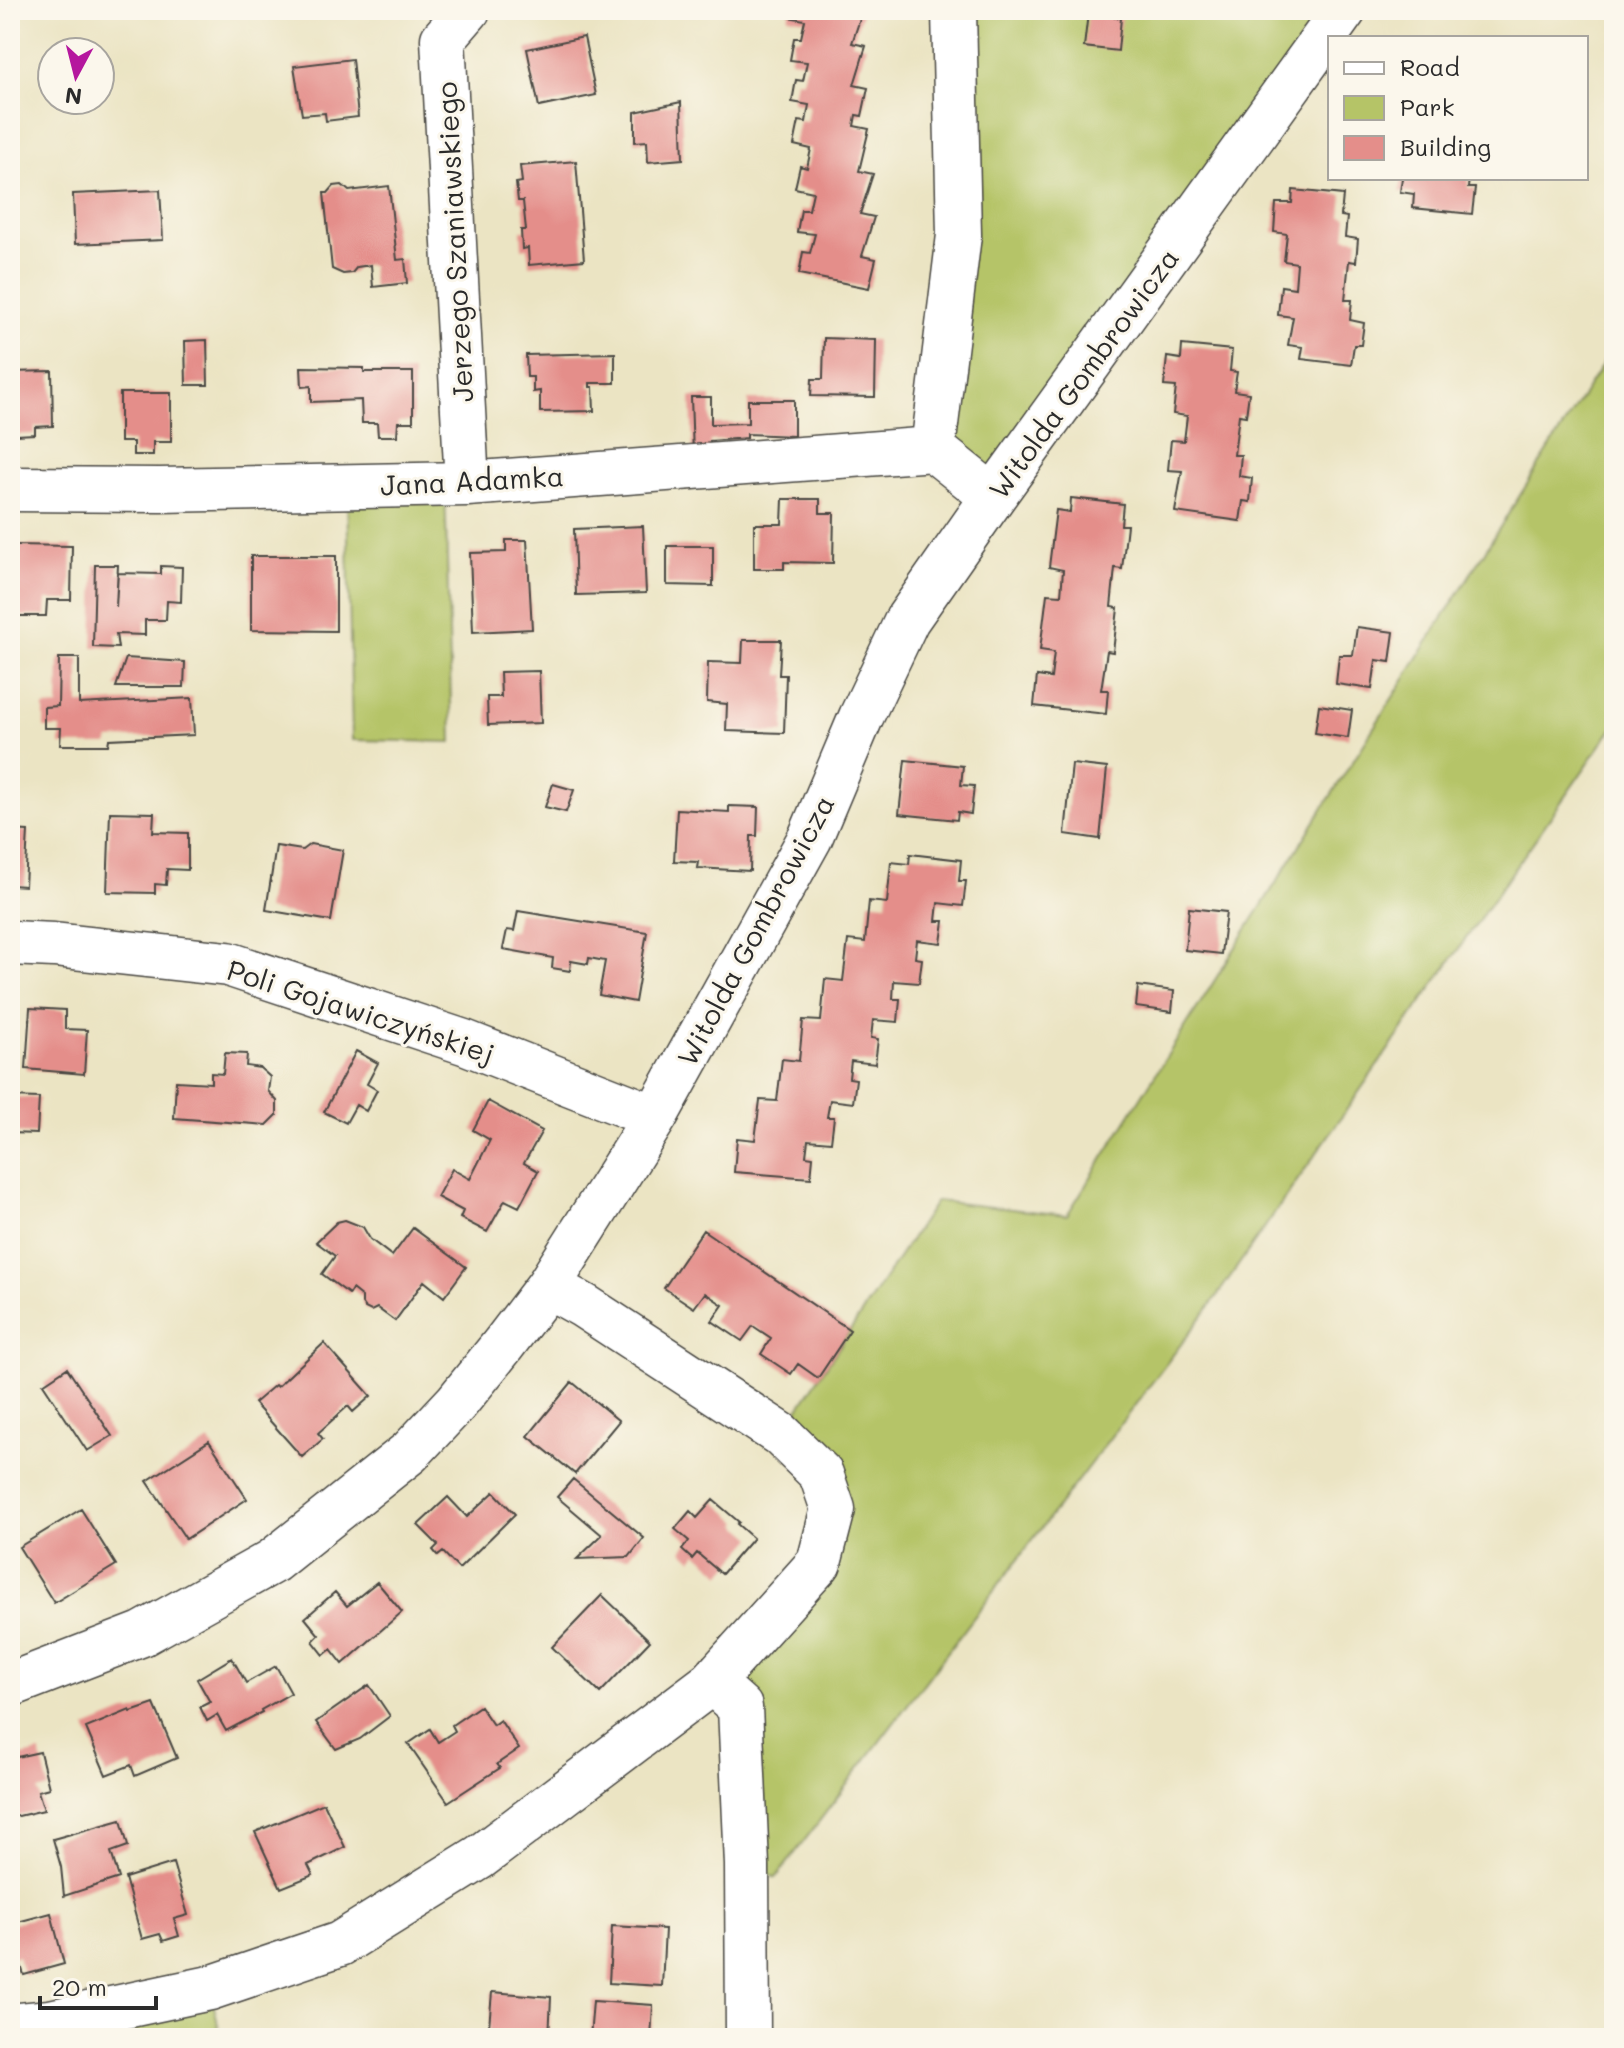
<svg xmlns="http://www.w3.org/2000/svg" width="1624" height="2048" font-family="Mali,sans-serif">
<rect width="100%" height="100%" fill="#fbf7ec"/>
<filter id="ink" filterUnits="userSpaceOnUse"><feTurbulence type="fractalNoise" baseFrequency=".0125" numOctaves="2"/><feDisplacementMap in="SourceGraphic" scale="16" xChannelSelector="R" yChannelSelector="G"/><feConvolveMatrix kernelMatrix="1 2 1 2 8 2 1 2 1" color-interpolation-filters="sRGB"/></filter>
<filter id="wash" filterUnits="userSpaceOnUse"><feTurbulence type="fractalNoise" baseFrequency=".006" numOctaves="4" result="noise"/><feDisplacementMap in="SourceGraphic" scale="32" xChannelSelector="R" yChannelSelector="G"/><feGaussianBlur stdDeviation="1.8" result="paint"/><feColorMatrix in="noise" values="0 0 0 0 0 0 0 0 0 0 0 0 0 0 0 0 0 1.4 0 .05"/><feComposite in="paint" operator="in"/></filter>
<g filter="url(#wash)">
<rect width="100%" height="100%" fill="#ebe4c3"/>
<path fill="#b5c467" stroke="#707849" stroke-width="2" d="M 954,10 L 1344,10 L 993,497 L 933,449 Z
M 1614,346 L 1614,726 L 1207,1310 L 776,1878 L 747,1865 L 740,1707 L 712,1682 L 833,1509 L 793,1417 L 936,1201 L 1067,1215 Z
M 445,484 L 452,742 L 352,740 L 347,486 Z
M 210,1988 L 221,2038 L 10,2038 Z"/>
<g id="blocks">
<path fill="#e48e8a" d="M 790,10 L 863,10 L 852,43 L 866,46 L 854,85 L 868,88 L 862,116 L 856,115 L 854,126 L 869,129 L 859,171 L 873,174 L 860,214 L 874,217 L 862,256 L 876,259 L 869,288 L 799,274 L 803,252 L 810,253 L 815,234 L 797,232 L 801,210 L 809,210 L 813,192 L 795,188 L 800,166 L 807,168 L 811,149 L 794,145 L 799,121 L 806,122 L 809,105 L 792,102 L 796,80 L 803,81 L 807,62 L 790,60 L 794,38 L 801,38 L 805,20 L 788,17 Z
M 1088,13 L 1121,18 L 1118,51 L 1084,47 Z
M 584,37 L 596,95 L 539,107 L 527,49 Z
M 352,59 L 358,117 L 326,121 L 325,113 L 302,115 L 294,66 Z
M 681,102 L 683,159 L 648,162 L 647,141 L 635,142 L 635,112 Z
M 576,161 L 584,260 L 529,265 L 528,248 L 522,249 L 521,230 L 526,230 L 523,201 L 518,201 L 516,183 L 522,182 L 520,166 Z
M 1402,178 L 1469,178 L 1468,188 L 1475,188 L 1472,214 L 1413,208 L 1414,194 L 1400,192 Z
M 342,185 L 349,191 L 389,186 L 397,260 L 405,259 L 407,283 L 373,287 L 371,265 L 357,267 L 352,273 L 343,274 L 332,269 L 324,193 L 328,193 L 334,186 Z
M 160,190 L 163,240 L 75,244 L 73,194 Z
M 1293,190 L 1343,195 L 1341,216 L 1347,217 L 1345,237 L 1358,239 L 1356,262 L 1349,261 L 1345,300 L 1352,300 L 1350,320 L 1364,323 L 1361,345 L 1354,345 L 1351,365 L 1301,359 L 1303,347 L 1288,345 L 1293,317 L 1278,315 L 1281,286 L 1295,288 L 1297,263 L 1284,261 L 1287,234 L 1274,232 L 1276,203 L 1292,203 Z
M 824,338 L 876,340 L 875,397 L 811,396 L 812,379 L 823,379 Z
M 207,340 L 208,385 L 186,385 L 185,341 Z
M 1182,345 L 1232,350 L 1230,371 L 1237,372 L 1234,391 L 1249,393 L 1246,416 L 1239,415 L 1234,455 L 1241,455 L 1239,476 L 1252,478 L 1250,502 L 1243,501 L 1240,521 L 1175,512 L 1182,471 L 1168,470 L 1171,440 L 1184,441 L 1187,416 L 1173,414 L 1176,387 L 1164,386 L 1167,357 L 1181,359 Z
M 615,353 L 615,383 L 590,383 L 590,387 L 593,387 L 594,411 L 540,412 L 540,391 L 533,392 L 533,377 L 527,377 L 526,355 Z
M 301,367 L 364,368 L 364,372 L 413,372 L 413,422 L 398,422 L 397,436 L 378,436 L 377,423 L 362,423 L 361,400 L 311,402 L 311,386 L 302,387 Z
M 52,371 L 53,426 L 35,427 L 35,434 L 16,435 L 16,427 L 10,427 L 10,372 Z
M 120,393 L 171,393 L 171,442 L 153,442 L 153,455 L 133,455 L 133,442 L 120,442 Z
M 691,397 L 711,397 L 711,424 L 748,423 L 748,400 L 794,400 L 794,436 L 747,434 L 747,438 L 710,441 L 711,453 L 693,454 Z
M 1071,498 L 1123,504 L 1121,525 L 1127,525 L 1122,569 L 1115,568 L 1111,607 L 1118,608 L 1113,652 L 1107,651 L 1101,690 L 1108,690 L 1106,714 L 1034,706 L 1037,676 L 1051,678 L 1054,652 L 1040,650 L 1047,594 L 1061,595 L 1063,570 L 1049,567 L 1056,510 L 1070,512 Z
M 783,499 L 820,499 L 820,513 L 834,513 L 833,563 L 784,562 L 784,569 L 754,569 L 754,524 L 782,524 Z
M 643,526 L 646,593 L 576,595 L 574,529 Z
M 506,540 L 527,540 L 532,629 L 473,632 L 470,553 L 506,552 Z
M 15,545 L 72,546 L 71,600 L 47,600 L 46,616 L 13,616 Z
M 667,546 L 713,546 L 713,586 L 667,585 Z
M 251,556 L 336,556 L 336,631 L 251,630 Z
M 95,565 L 118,565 L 116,607 L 118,573 L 161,574 L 161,566 L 182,567 L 181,602 L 167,601 L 166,620 L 145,620 L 145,635 L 116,634 L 118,648 L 93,647 Z
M 1357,627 L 1394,632 L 1390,662 L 1376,660 L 1372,689 L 1336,684 L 1339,655 L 1353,655 Z
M 743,640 L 781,640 L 779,675 L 786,675 L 784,733 L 726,731 L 727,704 L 707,702 L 708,662 L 742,663 Z
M 59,658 L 79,658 L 79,704 L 192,698 L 194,735 L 109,739 L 108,745 L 60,745 L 61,728 L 44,728 L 44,707 L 58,706 Z
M 126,658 L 185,662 L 184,687 L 116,687 Z
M 539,671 L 541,723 L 488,725 L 487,697 L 501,697 L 500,672 Z
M 1319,705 L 1352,710 L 1348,738 L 1315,733 Z
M 905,760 L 963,766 L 961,785 L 974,786 L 971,814 L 958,812 L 957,820 L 899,814 Z
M 1072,764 L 1107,768 L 1100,839 L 1065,834 Z
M 553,784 L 574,790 L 566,812 L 545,807 Z
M 729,806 L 758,807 L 757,836 L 751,836 L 750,871 L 697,868 L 698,862 L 674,861 L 677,809 L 729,812 Z
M 110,812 L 154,813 L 153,832 L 188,833 L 188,870 L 167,869 L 166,885 L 155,884 L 155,893 L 107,892 Z
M 10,830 L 28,831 L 25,886 L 10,885 Z
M 310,844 L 343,850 L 331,921 L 266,910 L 276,846 L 302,850 Z
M 910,854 L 961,860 L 959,881 L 966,881 L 963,906 L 938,903 L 936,921 L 944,921 L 941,943 L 917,940 L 915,958 L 922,959 L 919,983 L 894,981 L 893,999 L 900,999 L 898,1022 L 873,1020 L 871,1038 L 878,1039 L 875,1064 L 851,1061 L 849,1078 L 856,1079 L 853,1103 L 830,1100 L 827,1117 L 834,1117 L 831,1142 L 808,1140 L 806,1156 L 813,1157 L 811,1178 L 734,1172 L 737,1138 L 755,1140 L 760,1100 L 777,1101 L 782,1059 L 799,1061 L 803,1020 L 821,1021 L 825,979 L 843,981 L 848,940 L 865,942 L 869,901 L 887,903 L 891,862 L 909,864 Z
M 1189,908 L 1226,912 L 1221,954 L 1185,950 Z
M 518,911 L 647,932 L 635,1002 L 599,995 L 605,961 L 589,958 L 588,964 L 571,961 L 570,971 L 552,968 L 553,958 L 503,949 L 507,930 L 514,931 Z
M 1138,986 L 1174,991 L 1172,1012 L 1136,1007 Z
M 30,1008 L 65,1010 L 65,1029 L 87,1030 L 84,1074 L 26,1069 Z
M 356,1051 L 378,1063 L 367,1084 L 377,1090 L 366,1111 L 356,1105 L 346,1123 L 324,1112 Z
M 225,1053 L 247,1054 L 246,1066 L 260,1068 L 270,1077 L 268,1091 L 277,1101 L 277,1115 L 267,1125 L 174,1118 L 176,1081 L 211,1083 L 211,1073 L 223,1074 Z
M 10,1097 L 39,1098 L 37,1134 L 10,1133 Z
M 488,1101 L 542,1131 L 524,1163 L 538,1171 L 519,1207 L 505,1200 L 487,1232 L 460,1218 L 463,1211 L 437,1197 L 452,1169 L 470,1179 L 490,1140 L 473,1130 Z
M 345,1220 L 363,1227 L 370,1239 L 392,1256 L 413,1228 L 466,1267 L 444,1297 L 424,1281 L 395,1321 L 377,1308 L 371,1311 L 365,1308 L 362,1304 L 362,1297 L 352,1289 L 349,1294 L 322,1274 L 335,1256 L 316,1242 L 337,1222 Z
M 703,1230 L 850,1330 L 818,1378 L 798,1364 L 791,1374 L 761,1354 L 771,1338 L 753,1326 L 742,1341 L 712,1321 L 723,1305 L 705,1293 L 694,1308 L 664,1288 Z
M 324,1343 L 371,1396 L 353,1412 L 348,1406 L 318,1433 L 323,1439 L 302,1457 L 254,1403 L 275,1385 L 277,1387 Z
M 67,1368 L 112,1436 L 87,1451 L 43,1384 Z
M 572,1382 L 619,1421 L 575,1474 L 528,1436 Z
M 209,1441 L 247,1499 L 186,1539 L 147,1481 Z
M 573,1479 L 644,1538 L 629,1557 L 577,1559 L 602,1535 L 557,1497 Z
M 494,1492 L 515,1514 L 459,1569 L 443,1552 L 438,1556 L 433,1550 L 438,1545 L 418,1525 L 448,1497 L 467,1517 Z
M 713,1500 L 739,1522 L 737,1524 L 753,1538 L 722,1574 L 697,1553 L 692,1559 L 682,1550 L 689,1541 L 675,1529 L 690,1511 L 697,1518 Z
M 81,1509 L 116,1565 L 54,1603 L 19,1547 Z
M 377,1582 L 402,1612 L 343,1664 L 331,1649 L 324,1655 L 313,1641 L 319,1635 L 305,1618 L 335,1592 L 347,1606 Z
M 602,1595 L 650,1641 L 600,1693 L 552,1647 Z
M 232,1658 L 246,1683 L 276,1666 L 291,1693 L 261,1710 L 262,1712 L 226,1731 L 217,1715 L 207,1721 L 200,1707 L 210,1702 L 197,1679 Z
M 369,1685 L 390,1716 L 360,1739 L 336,1749 L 316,1722 Z
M 154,1704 L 177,1758 L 135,1776 L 131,1765 L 106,1775 L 86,1728 L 130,1710 L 131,1712 Z
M 480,1706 L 493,1725 L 500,1720 L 519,1749 L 497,1764 L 500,1768 L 448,1802 L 408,1744 L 430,1729 L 438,1742 L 455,1731 L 452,1725 Z
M 15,1751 L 17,1757 L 40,1752 L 49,1788 L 38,1791 L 44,1810 L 10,1818 L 10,1752 Z
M 324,1803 L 345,1847 L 308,1865 L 313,1875 L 281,1888 L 255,1832 Z
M 121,1820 L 128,1846 L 111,1852 L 119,1878 L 64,1896 L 61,1867 L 53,1839 Z
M 173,1863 L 188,1915 L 174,1919 L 179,1936 L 163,1941 L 160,1934 L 142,1939 L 125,1878 Z
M 51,1913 L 64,1964 L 24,1975 L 18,1956 L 10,1958 L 10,1924 Z
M 612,1926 L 665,1929 L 662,1986 L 609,1983 Z
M 492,1992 L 551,1997 L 549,2038 L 488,2038 Z
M 593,2001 L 653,2005 L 651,2038 L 590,2038 Z"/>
</g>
</g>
<g filter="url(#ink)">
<use href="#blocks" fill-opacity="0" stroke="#484742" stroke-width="2"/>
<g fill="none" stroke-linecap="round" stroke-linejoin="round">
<defs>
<path id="minor" d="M 954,10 L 959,235 L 933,449 L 993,497
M 467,484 L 443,39 L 468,10
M 10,489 L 160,490 L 467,484 L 933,449
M 10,943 L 54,945 L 228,964 L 464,1042 L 655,1117
M 712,1682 L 740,1707 L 747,1865 L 748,2038
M 10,1685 L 142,1634 L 273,1561 L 410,1452 L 457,1402 L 503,1345 L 548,1286 L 655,1117 L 810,838 L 861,717 L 907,620 L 993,497 L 1344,10
M 10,2026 L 50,2022 L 210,1988 L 340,1944 L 480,1857 L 712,1682 L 819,1563 L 833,1509 L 821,1474 L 780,1434 L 584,1306 L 548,1286"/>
</defs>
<use href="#minor" stroke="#484742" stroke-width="47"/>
<use href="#minor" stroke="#fff" stroke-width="44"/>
</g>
</g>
<g text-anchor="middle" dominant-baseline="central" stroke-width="6" stroke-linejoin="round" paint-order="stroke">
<g font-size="28" fill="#2b2b2b" stroke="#fbf7ec">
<text transform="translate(454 242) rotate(-93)">Jerzego Szaniawskiego</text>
<text transform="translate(1083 373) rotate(-54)">Witolda Gombrowicza</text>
<text transform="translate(472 480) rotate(-3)">Jana Adamka</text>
<text transform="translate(755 930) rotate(-62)">Witolda Gombrowicza</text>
<text transform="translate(361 1011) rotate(18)">Poli Gojawiczyńskiej</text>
</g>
</g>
<rect width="1624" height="2048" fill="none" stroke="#fbf7ec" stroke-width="40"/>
<rect x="1328" y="36" width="260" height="144" fill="#fbf7ec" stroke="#a8a59f" stroke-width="2"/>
<rect x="1344" y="62" width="40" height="12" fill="#ffffff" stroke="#a8a59f" stroke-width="2"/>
<text x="1400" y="76" font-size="24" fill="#2b2b2b">Road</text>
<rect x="1344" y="96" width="40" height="24" fill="#b5c467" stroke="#a8a59f" stroke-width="2"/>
<text x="1400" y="116" font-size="24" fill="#2b2b2b">Park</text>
<rect x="1344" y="136" width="40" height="24" fill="#e48e8a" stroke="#a8a59f" stroke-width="2"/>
<text x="1400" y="156" font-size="24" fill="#2b2b2b">Building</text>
<g transform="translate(76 76) rotate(187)"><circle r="38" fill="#fbf7ec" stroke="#a8a59f" stroke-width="2"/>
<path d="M0-6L14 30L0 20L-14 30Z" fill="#b5179e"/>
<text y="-12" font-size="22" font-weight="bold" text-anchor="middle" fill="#2b2b2b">N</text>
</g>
<path d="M40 1996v12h116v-12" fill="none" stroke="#2b2b2b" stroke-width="4"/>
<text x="52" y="1996" font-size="24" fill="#2b2b2b" stroke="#fbf7ec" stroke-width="6" paint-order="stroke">20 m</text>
</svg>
